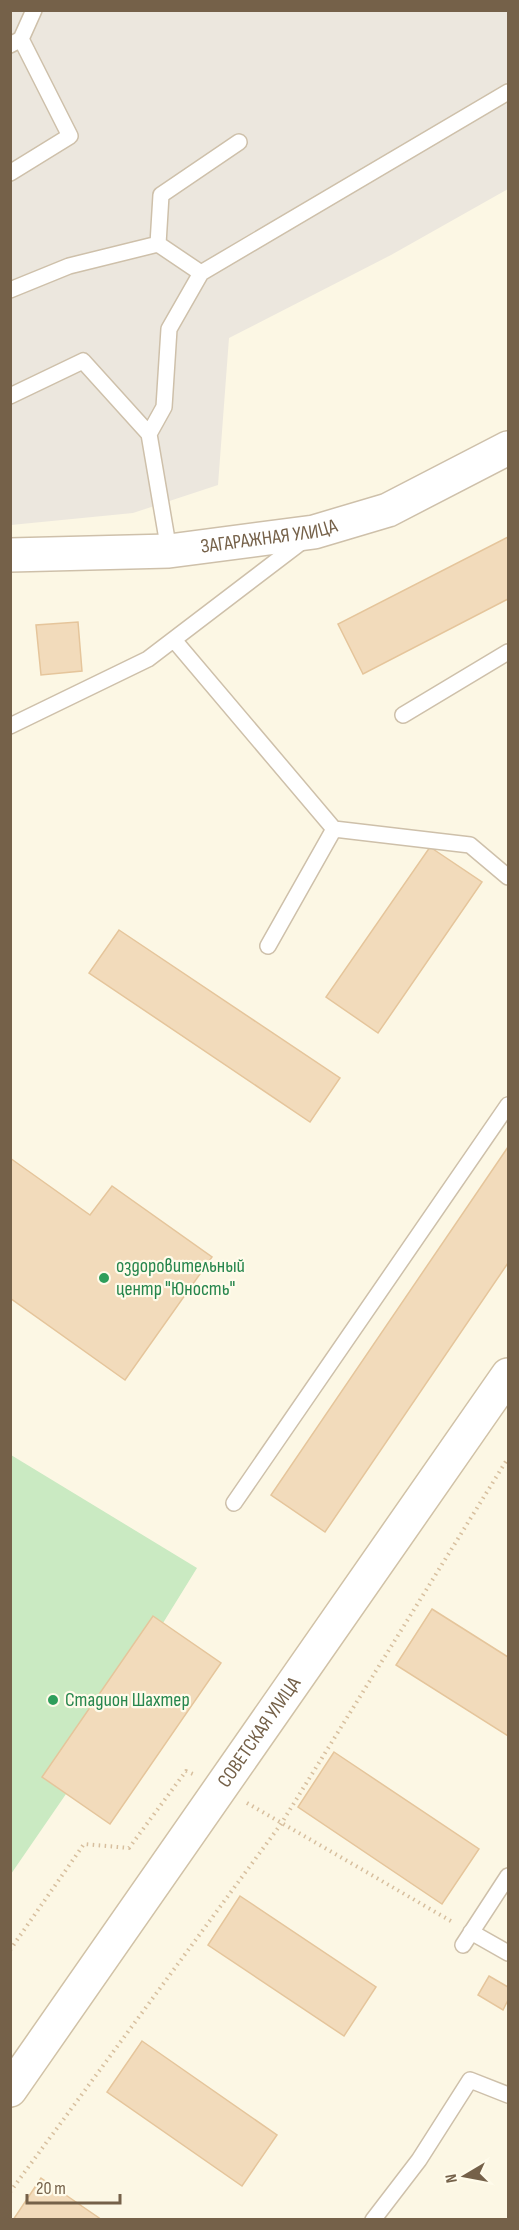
<svg xmlns="http://www.w3.org/2000/svg" width="519" height="2230" font-family="'Sofia Sans Condensed',sans-serif">
<rect width="100%" height="100%" fill="#fcf7e4"/>
<path fill="#ece7de" d="M 11,11 L 508,11 L 508,189 L 391,255 L 229,338 L 218,485 L 133,513 L 11,525 Z"/>
<path fill="#caeac2" d="M 11,1455 L 197,1568 L 163,1623 L 42,1777 L 66,1794 L 11,1874 Z"/>
<path fill="#f2dbbb" stroke="#e5c59b" stroke-width="1.5" d="M 508,537 L 508,599 L 363,674 L 338,624 Z
M 78,622 L 82,671 L 41,675 L 36,625 Z
M 430,847 L 482,882 L 378,1033 L 326,997 Z
M 119,930 L 340,1078 L 310,1122 L 89,973 Z
M 508,1147 L 508,1263 L 325,1532 L 271,1495 Z
M 10,1158 L 90,1215 L 112,1186 L 212,1257 L 125,1380 L 10,1298 Z
M 432,1609 L 508,1657 L 508,1736 L 396,1665 Z
M 153,1616 L 221,1663 L 110,1824 L 42,1777 Z
M 334,1752 L 479,1849 L 442,1904 L 298,1807 Z
M 240,1896 L 376,1987 L 344,2036 L 208,1945 Z
M 489,1976 L 508,1987 L 508,2000 L 503,2010 L 478,1995 Z
M 142,2041 L 277,2135 L 242,2186 L 107,2092 Z
M 41,2178 L 102,2220 L 13,2220 Z"/>
<g fill="none" stroke-linecap="round" stroke-linejoin="round">
<defs>
<path id="service" d="M 21,39 L 34,10
M 10,45 L 21,39 L 70,136 L 10,173
M 201,273 L 158,244 L 161,195 L 239,142
M 10,290 L 69,266 L 158,244
M 10,396 L 83,361 L 149,434
M 169,551 L 149,434 L 164,407 L 169,329 L 201,273 L 508,92
M 174,640 L 334,829 L 268,946
M 403,715 L 508,652
M 10,726 L 148,659 L 304,540
M 334,829 L 470,845 L 508,877
M 234,1503 L 508,1105
M 471,1932 L 508,1953
M 463,1945 L 508,1876
M 373,2220 L 419,2160 L 470,2080 L 508,2095"/>
<g id="tertiary">
<path id="s1" d="M 10,555 L 169,551 L 314,532 L 388,510 L 508,448"/>
</g>
<g id="secondary">
<path id="s2" d="M 10,2090 L 508,1375"/>
</g>
</defs>
<use href="#service" stroke="#cec0aa" stroke-width="18"/>
<use href="#tertiary" stroke="#cec0aa" stroke-width="36"/>
<use href="#secondary" stroke="#d1c2a7" stroke-width="36"/>
<path stroke="#d7bf9e" stroke-width="4" stroke-dasharray="1.5 4.5" stroke-linecap="butt" d="M 247,1803 L 451,1921
M 10,1950 L 84,1844 L 129,1848 L 186,1771 L 193,1774
M 10,2192 L 281,1824 L 508,1458"/>
<use href="#service" stroke="#fff" stroke-width="15"/>
<use href="#tertiary" stroke="#fff" stroke-width="33"/>
<use href="#secondary" stroke="#fff" stroke-width="33"/>
</g>
<g fill="#2e9e5b" stroke="#fffbea" stroke-width="2">
<circle cx="104" cy="1278" r="6"/>
<circle cx="53" cy="1700" r="6"/>
</g>
<g text-anchor="middle" dominant-baseline="central" stroke-width="4.5" stroke-linejoin="round" paint-order="stroke">
<g font-size="20" fill="#756149" stroke="#fffbea">
<text stroke="none"><textPath href="#s1" startOffset="260">ЗАГАРАЖНАЯ УЛИЦА</textPath></text>
<text stroke="none"><textPath href="#s2" startOffset="436">СОВЕТСКАЯ УЛИЦА</textPath></text>
</g>
<g font-size="20" fill="#27864d" stroke="#fffbea" text-anchor="start">
<text x="116" y="1266">оздоровительный<tspan x="116" dy="23">центр "Юность"</tspan></text>
<text x="65" y="1700">Стадион Шахтер</text>
</g>
</g>
<rect width="519" height="2230" fill="none" stroke="#756149" stroke-width="24"/>
<g transform="translate(465 2176) rotate(260)" stroke="#fffbea" stroke-width="4.5" paint-order="stroke">
<path d="M0-4.5L10 22L0 15L-10 22Z" fill="#756149"/>
<text y="-9" font-size="16" font-weight="bold" text-anchor="middle" fill="#756149">N</text>
</g>
<path d="M27 2194v9h93v-9" fill="none" stroke="#756149" stroke-width="3"/>
<text x="36" y="2194" font-size="18" fill="#756149" stroke="#fffbea" stroke-width="4.5" paint-order="stroke">20 m</text>
</svg>
